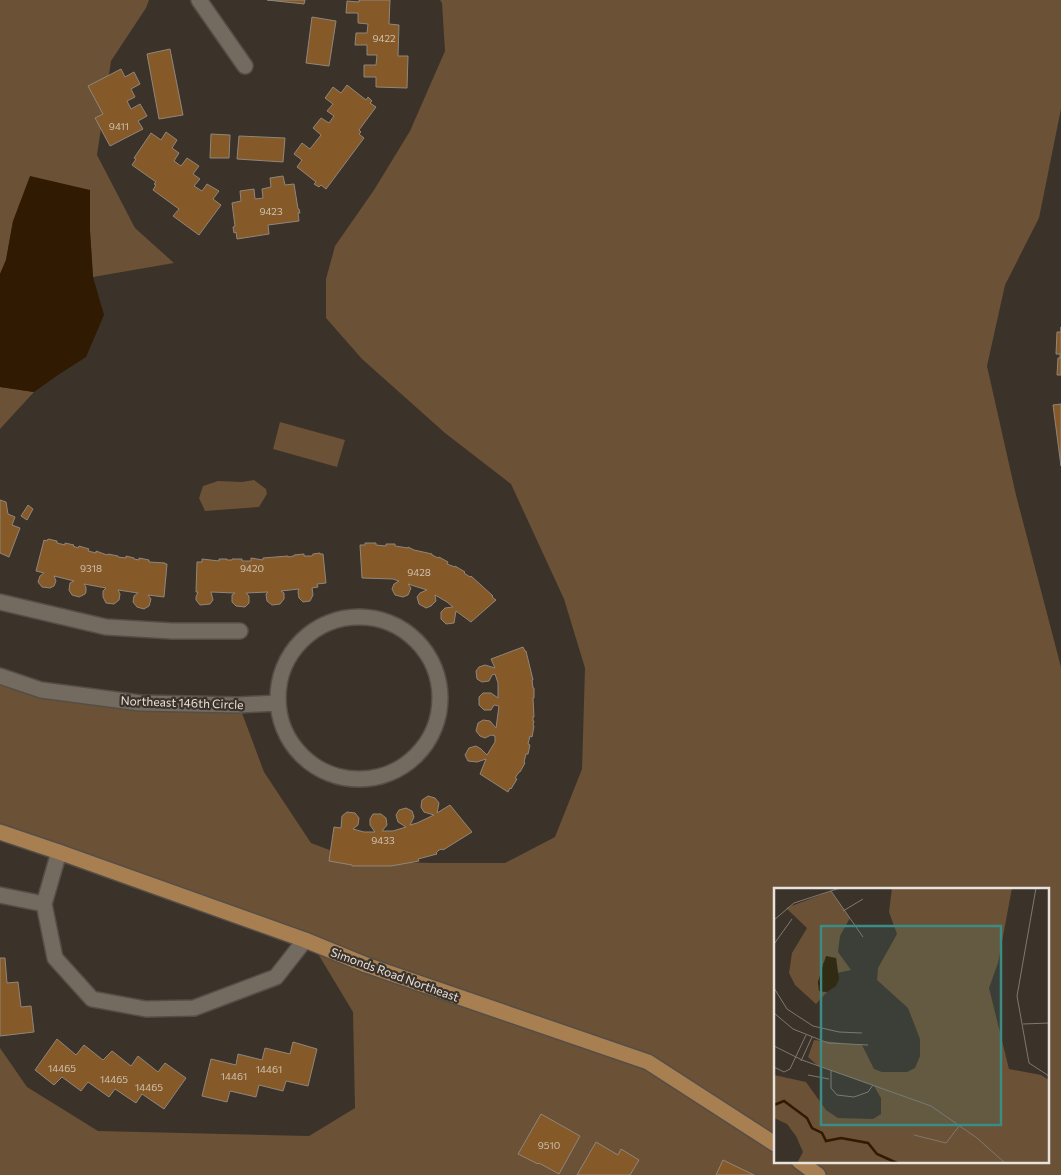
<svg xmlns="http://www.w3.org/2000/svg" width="1061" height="1175" font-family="Commissioner,sans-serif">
<rect width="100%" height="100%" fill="#3b322a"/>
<path fill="#6b5135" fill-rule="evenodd" d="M 0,0 L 149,0 L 146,8 L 111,61 L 97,155 L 135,228 L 174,263 L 93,277 L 90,231 L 90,190 L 13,221 L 6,260 L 0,274 Z
M 440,0 L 1061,0 L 1061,109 L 1039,218 L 1005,285 L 987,366 L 1016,495 L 1061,667 L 1061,1175 L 0,1175 L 0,1048 L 27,1087 L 98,1131 L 309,1136 L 355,1108 L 353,1012 L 312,944 L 0,833 L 0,682 L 239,705 L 264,772 L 311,843 L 359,861 L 433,863 L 505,863 L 555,837 L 582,769 L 585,668 L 564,599 L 511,484 L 445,433 L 362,359 L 326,318 L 326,279 L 335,246 L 374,190 L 410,131 L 445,51 L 442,3 ZM 775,889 L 1047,889 L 1047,1161 L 775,1161 Z
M 0,387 L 34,392 L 0,429 Z
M 280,422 L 345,440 L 337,467 L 273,449 Z
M 254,480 L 266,489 L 267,494 L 259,507 L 205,511 L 199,498 L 203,486 L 218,481 L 242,482 Z"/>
<path fill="#301a01" d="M 30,176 L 90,190 L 90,231 L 93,277 L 104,315 L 86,357 L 58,375 L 34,392 L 0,387 L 0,274 L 6,260 L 13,221 Z"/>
<path fill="#855a28" stroke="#90867c" d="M 267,0 L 305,0 L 304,4 Z
M 359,0 L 390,0 L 389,24 L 399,25 L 398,56 L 408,56 L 407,88 L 376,87 L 376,77 L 364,77 L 364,65 L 376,65 L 377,55 L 367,55 L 367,45 L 355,45 L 356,33 L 367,33 L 368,24 L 358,23 L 358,13 L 346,13 L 347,1 L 359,2 Z
M 312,17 L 336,21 L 329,66 L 306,63 Z
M 170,49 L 183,115 L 159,119 L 147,54 Z
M 121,69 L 125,77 L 134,72 L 140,84 L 131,89 L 135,97 L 127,101 L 131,109 L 140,104 L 147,116 L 138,121 L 143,129 L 110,146 L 95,118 L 103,114 L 88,86 Z
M 347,85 L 366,100 L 368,97 L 372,101 L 370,103 L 376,107 L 359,130 L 361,132 L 359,134 L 364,138 L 326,189 L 321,185 L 319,187 L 314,184 L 316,182 L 297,167 L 302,160 L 294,154 L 302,143 L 310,149 L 321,135 L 313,128 L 321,118 L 329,123 L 334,116 L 327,111 L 333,104 L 325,98 L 333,87 L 341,93 Z
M 166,132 L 177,140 L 172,148 L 179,153 L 174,161 L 181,166 L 187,158 L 199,166 L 193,174 L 200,179 L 194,186 L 202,191 L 207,184 L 219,191 L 213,199 L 221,205 L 199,235 L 173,216 L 179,209 L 153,190 L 156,185 L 154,184 L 156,182 L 132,165 L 136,159 L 134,158 L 151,133 L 161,140 Z
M 211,134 L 230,135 L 229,158 L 210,158 Z
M 239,136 L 285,138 L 283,162 L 237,159 Z
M 283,176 L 285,185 L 294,184 L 298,209 L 299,209 L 300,213 L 298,213 L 299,221 L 268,225 L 269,234 L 237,239 L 236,232 L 234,233 L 233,227 L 235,226 L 232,203 L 241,201 L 240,191 L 254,189 L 255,199 L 263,198 L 262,189 L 271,187 L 270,178 Z
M 1061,327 L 1061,375 L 1057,375 L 1058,358 L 1060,358 L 1060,354 L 1056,354 L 1057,332 L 1061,332 Z
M 1061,404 L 1061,466 L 1053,405 Z
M 0,500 L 6,502 L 8,514 L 15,517 L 12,525 L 20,528 L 9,557 L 0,553 Z
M 28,505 L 33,509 L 27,520 L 21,516 Z
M 48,539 L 57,541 L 57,543 L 65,545 L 65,543 L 74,545 L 73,546 L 78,548 L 79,546 L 89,549 L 88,551 L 96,553 L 96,551 L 107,555 L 108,554 L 118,556 L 118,557 L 126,558 L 126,556 L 134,558 L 134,559 L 139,560 L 139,558 L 149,560 L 149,562 L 165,563 L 165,564 L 167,564 L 164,597 L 148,595 L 151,599 L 149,606 L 144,609 L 137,607 L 133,602 L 134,596 L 138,593 L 118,590 L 120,594 L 119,600 L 114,604 L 106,603 L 103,597 L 103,591 L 106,588 L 84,584 L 86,587 L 86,592 L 85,594 L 79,597 L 72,595 L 69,590 L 70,583 L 74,581 L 54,576 L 56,581 L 54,586 L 50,588 L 42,587 L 38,582 L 40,576 L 44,573 L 36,571 L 44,540 L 47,541 Z
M 365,543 L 376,543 L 376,545 L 386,546 L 386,544 L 395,544 L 395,546 L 408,548 L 408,547 L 414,550 L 432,554 L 432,555 L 438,558 L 439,557 L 448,562 L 447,564 L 455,567 L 455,566 L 465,572 L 464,573 L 470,577 L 471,576 L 493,596 L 492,597 L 496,600 L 471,622 L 456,611 L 454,623 L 446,624 L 441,619 L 441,612 L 445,608 L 453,607 L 447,602 L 435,595 L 436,601 L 431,606 L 426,608 L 419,604 L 417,597 L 420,593 L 427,590 L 408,584 L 411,588 L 408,595 L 403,597 L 395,595 L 392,589 L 394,584 L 399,581 L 393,579 L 362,578 L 360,545 L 365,545 Z
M 320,553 L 320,554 L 323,554 L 326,583 L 317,584 L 318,587 L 312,588 L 313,595 L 310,601 L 303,602 L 299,598 L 298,592 L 299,589 L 281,591 L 284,593 L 284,599 L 280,604 L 272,605 L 267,601 L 266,594 L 268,592 L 246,593 L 249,596 L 249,603 L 245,607 L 236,606 L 232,602 L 232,595 L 235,593 L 211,592 L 213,600 L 210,604 L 200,605 L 196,600 L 196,597 L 198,592 L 196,592 L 197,562 L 202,562 L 202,559 L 219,561 L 219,559 L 227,559 L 227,560 L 232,560 L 232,559 L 242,559 L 242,561 L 251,561 L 251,558 L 263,560 L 263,558 L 288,556 L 288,557 L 294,556 L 294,555 L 304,554 L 304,556 L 312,556 L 313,554 Z
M 523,647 L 525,651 L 526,651 L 533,680 L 532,680 L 533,688 L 534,688 L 534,698 L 533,698 L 534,717 L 533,717 L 533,721 L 534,721 L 533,725 L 534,726 L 532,737 L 530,736 L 528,744 L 530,745 L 528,754 L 526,754 L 524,762 L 525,763 L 520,772 L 519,772 L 515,778 L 517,779 L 511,789 L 510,788 L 508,792 L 480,774 L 486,759 L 477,762 L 468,761 L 465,755 L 469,748 L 476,746 L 481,749 L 487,755 L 495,742 L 495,736 L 491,735 L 485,738 L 480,736 L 476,731 L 478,723 L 483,720 L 490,721 L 496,728 L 499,706 L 494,705 L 491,710 L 484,710 L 479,705 L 479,697 L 483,693 L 491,693 L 498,698 L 498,683 L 495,674 L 492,675 L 489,681 L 482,682 L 477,679 L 476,671 L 479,667 L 485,665 L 495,668 L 491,659 Z
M 428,796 L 435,798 L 439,803 L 437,813 L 450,805 L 472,832 L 443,850 L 442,849 L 439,850 L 436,853 L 437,854 L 418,859 L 419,861 L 391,866 L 352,866 L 352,865 L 329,861 L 334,827 L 341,828 L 342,816 L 347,812 L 355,813 L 359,818 L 358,825 L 353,829 L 364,832 L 375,832 L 370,825 L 370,819 L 373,814 L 381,814 L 386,818 L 387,825 L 382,831 L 393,831 L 406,827 L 398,822 L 396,815 L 399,810 L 406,808 L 412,811 L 414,817 L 410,825 L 417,823 L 434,815 L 424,812 L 421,807 L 422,800 Z
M 0,958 L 5,958 L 7,983 L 18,982 L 21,1007 L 31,1006 L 34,1032 L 0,1036 Z
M 57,1039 L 76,1055 L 84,1045 L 103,1060 L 112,1051 L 131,1066 L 138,1056 L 158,1072 L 165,1063 L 186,1078 L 164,1109 L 142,1094 L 136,1103 L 115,1089 L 109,1097 L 88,1082 L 81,1091 L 62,1077 L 54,1085 L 35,1070 Z
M 293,1042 L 317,1049 L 308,1086 L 286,1081 L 283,1091 L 259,1085 L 256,1097 L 230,1091 L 227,1102 L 202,1096 L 211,1059 L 236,1065 L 238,1054 L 262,1060 L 265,1048 L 290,1054 Z
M 541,1114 L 580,1136 L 559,1174 L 539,1163 L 538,1164 L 518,1154 Z
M 596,1142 L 618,1155 L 621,1149 L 639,1160 L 630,1175 L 577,1175 Z
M 723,1160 L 754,1175 L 716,1175 Z"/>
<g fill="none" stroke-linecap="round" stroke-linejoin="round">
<defs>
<path id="minor" d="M 199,0 L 245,66
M 0,602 L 106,627 L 172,631 L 240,631
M278 698a81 81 0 1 1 162 0a81 81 0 1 1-162 0Z
M 0,676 L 41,690 L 140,703 L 239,705 L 277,703
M 59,852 L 44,904 L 55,958 L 92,999 L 146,1009 L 194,1008 L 276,977 L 305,940
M 0,895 L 44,904"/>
<path id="major" d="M 0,832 L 59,852 L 305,940 L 366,965 L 648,1062 L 775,1144
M 799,1161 L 818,1175"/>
</defs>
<use href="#minor" stroke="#554e47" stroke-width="18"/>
<use href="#major" stroke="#554e47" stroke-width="18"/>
<use href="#minor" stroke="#736a60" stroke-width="15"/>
<use href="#major" stroke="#a77f51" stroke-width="15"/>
</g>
<g text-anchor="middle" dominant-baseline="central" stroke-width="4.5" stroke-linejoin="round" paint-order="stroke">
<g font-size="10" fill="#cec0af">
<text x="384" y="38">9422</text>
<text x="119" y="126">9411</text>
<text x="271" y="211">9423</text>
<text x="91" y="568">9318</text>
<text x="252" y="568">9420</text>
<text x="419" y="572">9428</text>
<text x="383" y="840">9433</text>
<text x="62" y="1068">14465</text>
<text x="269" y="1069">14461</text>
<text x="234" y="1076">14461</text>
<text x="114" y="1079">14465</text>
<text x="149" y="1087">14465</text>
<text x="549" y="1145">9510</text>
</g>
<g font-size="12" fill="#e7e2dc" stroke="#3b322a">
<text transform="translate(182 702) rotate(2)">Northeast 146th Circle</text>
<text transform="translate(395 974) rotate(20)">Simonds Road Northeast</text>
</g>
</g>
<g transform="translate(774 888)">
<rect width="275" height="275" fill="#3b322a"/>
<path d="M 118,0 L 238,0 L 224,75 L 215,100 L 235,181 L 267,187 L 275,192 L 275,275 L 23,275 L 29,264 L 22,248 L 13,236 L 0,230 L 0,187 L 32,194 L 52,222 L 64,230 L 99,231 L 107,226 L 107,210 L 100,198 L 44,178 L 34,169 L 40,152 L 88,157 L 100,181 L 108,184 L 133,184 L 141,180 L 146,168 L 146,151 L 134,120 L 103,92 L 104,80 L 123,46 L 115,24 ZM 57,3 L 76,30 L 66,48 L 64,64 L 77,82 L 63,85 L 62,70 L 49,75 L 45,103 L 53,104 L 42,116 L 21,97 L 15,85 L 18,65 L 33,40 L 12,20 Z" fill="#6b5135"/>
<path d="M 52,68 L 62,70 L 65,91 L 62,98 L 53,104 L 45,103 L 44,94 Z" fill="#301a01"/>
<path fill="none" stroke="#301a01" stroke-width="2.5" d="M 0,217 L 10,213 L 33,230 L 38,240 L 48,245 L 52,253 L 67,250 L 94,255 L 103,266 L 123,275"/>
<path fill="none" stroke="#807871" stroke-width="1" d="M 262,0 L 243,108 L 255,175 L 275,188M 57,3 L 89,49M 69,23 L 89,11M 0,32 L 20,15 L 66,0M 0,56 L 18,31M 0,100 L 13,121 L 39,138 L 65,144 L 88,145M 0,125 L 19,141 L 54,155 L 94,157M 249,136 L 275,135M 0,158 L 28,172 L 157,218 L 203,250 L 231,275M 27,173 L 38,149M 0,179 L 10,184 L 16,181 L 32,147M 57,182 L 57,200 L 63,207 L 80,209 L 94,204 L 99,197M 34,187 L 55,191M 140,247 L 172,255 L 186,237"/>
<path fill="#3a8c84" fill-opacity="0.15" stroke="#3a8c84" stroke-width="2.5" d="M 47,38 L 227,38 L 227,237 L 47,237 Z"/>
<rect width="275" height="275" fill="none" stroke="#e7e2dc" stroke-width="2.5"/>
</g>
</svg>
